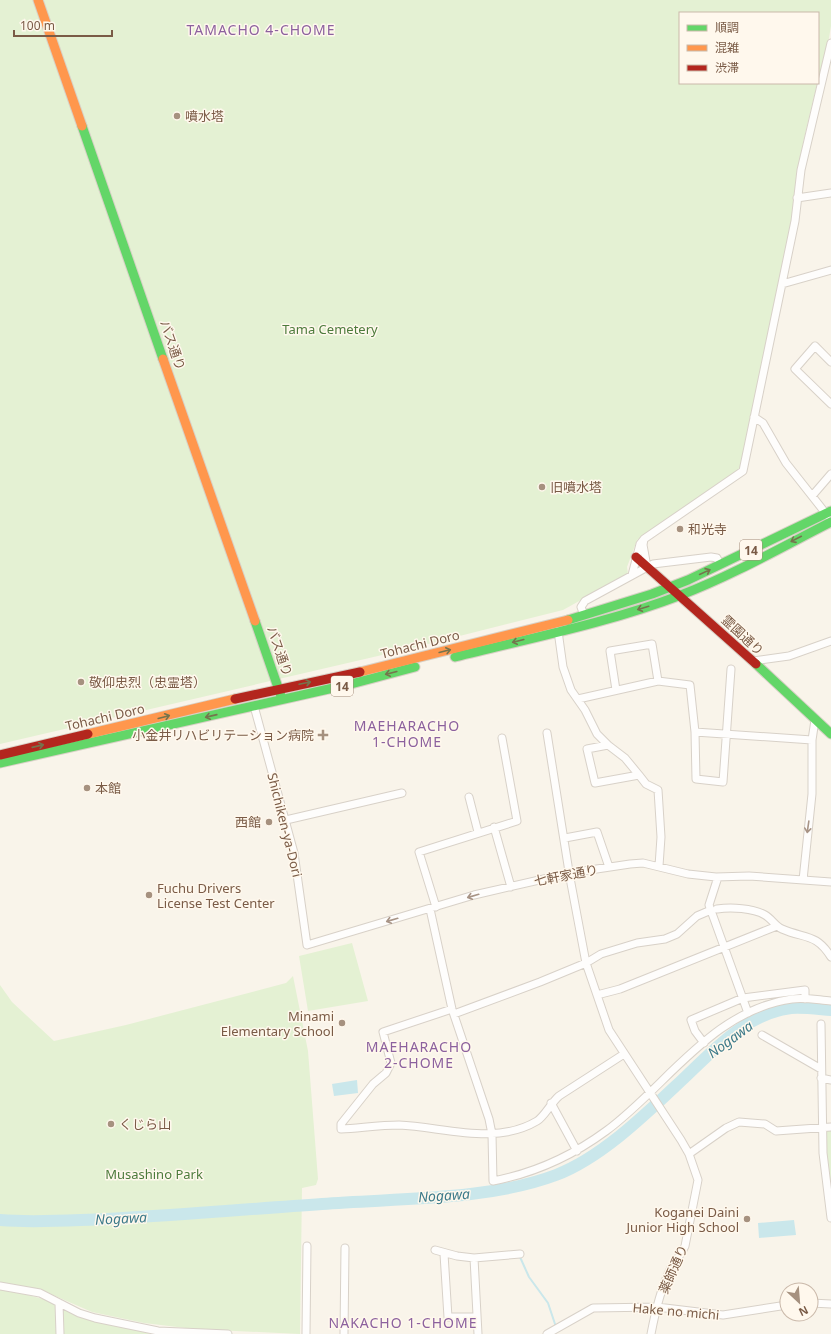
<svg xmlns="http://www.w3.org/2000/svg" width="831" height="1334" font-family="'Noto Sans','Noto Sans JP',sans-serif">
<rect width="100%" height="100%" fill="#f9f4ea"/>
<path fill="#e4f1d3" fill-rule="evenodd" d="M 0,0 L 831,0 L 831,26 L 829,38 C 815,95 795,162 792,219 L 741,467 L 739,471 L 637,540 L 627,567 L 628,574 L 563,610 L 408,649 L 0,744 ZM 680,13 L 818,13 L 818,83 L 680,83 Z
M 352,943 L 368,1001 L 308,1011 L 299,956 Z
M 293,976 L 308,1051 L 318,1179 L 316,1185 L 302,1188 L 300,1334 L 194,1329 L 144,1323 L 92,1312 L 46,1292 L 0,1283 L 0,985 L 12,1002 L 54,1041 L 126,1025 L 286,983 Z
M 831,1129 L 831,1208 L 825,1130 Z
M 0,1288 L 51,1301 L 82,1317 L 164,1334 L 0,1334 Z"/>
<path fill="#cae7eb" d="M 357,1080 L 358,1093 L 334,1096 L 332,1084 Z
M 794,1220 L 796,1235 L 759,1238 L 758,1223 Z"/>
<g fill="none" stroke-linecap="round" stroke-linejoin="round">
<path stroke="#cae7eb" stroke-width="2" d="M 520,1257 L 529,1277 L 548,1303 L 556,1327"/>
<path stroke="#cae7eb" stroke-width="12" d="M 0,1220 C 36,1223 72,1220 107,1219 C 179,1215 250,1209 322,1204 C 396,1198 487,1201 556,1175 C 601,1158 646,1114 681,1081 C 713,1051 745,1014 791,1008 C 803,1007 818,1009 831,1010"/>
<defs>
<path id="street" d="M 797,198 L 831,193
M 782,284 L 831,270
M 831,362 L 815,346 L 795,369 L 831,404
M 754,417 L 763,423 L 786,463 L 827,515
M 812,496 L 831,474
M 644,539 L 643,545 L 647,567
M 632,575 L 640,544 L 644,539 L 743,471 L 795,221 L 801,170 L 831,43
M 584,615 L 581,607 L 585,601 L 653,564 L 711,557 L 717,558 L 720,565
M 558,631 L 563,667 L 571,690 L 585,710 L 597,734 L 608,745
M 753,661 L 789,656 L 831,641
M 616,690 L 610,651 L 652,644 L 658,681
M 578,699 L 658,681 L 690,685 L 695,732 L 812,740
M 254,706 L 294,853 L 307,945 L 474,895 L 570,873 L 630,864 L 643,863 L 688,874 L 716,877 L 749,876 L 831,882
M 695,732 L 696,779 L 723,782 L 731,669
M 547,733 L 570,878 L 586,963 L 609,1030 L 681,1140 L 689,1154 L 698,1180 L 685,1246 C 681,1255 674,1262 670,1270 C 660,1290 655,1313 651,1334
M 639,775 L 625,758 L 608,745 L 587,749 L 595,783 L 639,775 L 646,784 L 658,790 L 661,837 L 659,866
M 469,797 L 478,832
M 286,820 L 402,793
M 494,827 L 511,887
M 565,838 L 597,832 L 609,867
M 718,877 L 709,905 L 748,1013
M 803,880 L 812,794 L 812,740 L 815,720
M 436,907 L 419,852 L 517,821 L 502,738
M 430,909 L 452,1009 L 489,1119 L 492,1134 L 493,1181 C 535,1173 572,1156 606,1131 C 666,1087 712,1010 792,999 C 804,997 818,1000 831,1001
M 717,909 C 731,907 753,908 765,915 C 772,919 775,926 782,929 C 805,939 816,933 831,957
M 597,995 L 620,989 L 777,926
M 452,1009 L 383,1032 L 391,1063 L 386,1073 L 373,1084 L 341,1124 L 341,1129 C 360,1128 380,1125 399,1125 C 444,1127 495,1146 537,1121 C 544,1117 551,1103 559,1096 L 624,1054
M 454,1014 L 540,982 L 586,963 L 601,954 L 637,943 L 665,939 L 677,934 L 697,916 L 711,910
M 821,1024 L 823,1153 L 831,1218
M 762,1035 L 821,1069
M 704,1043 L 695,1031 L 691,1020 L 743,998 L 805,990 L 805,999
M 821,1078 L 831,1080
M 551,1103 L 577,1151
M 689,1154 L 726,1128 L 739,1122 L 765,1124 L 776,1131 L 831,1127
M 435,1250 L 457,1256 L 474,1258
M 444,1254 L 448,1317 L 476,1317
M 0,1286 L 40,1293 L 79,1313 L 95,1318 L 158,1331 L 228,1334
M 59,1303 L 60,1334
M 811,1303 L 831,1304
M 306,1334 L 307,1246
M 344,1334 L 345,1248
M 478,1334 L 474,1258 L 520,1254
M 547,1334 L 593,1308 L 657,1307 L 723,1315 L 787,1305"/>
<path id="fast" d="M 82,126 L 163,359
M 568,620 L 652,594 L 688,580 L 831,511
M 255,621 L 281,696
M 455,657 C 531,638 608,623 681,595 C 733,575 782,547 831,522
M 756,664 L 831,734
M 0,763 L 351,684 L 415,667"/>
<path id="slow" d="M 38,0 L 82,126
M 163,359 L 255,621
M 360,672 L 568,620
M 88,734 L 235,699"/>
<path id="jam" d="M 636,557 L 756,664
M 235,699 L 360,672
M 0,755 L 88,734"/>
</defs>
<use href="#street" stroke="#d8d1c8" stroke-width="9"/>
<use href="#fast" stroke="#d8d0c6" stroke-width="11"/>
<use href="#slow" stroke="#d8d0c6" stroke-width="11"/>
<use href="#jam" stroke="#d8d0c6" stroke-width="11"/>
<use href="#street" stroke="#fefdfc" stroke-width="7"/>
<use href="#fast" stroke="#63d668" stroke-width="9"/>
<use href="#slow" stroke="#ff974d" stroke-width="9"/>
<use href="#jam" stroke="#b3261e" stroke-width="9"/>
</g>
<defs><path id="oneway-shaft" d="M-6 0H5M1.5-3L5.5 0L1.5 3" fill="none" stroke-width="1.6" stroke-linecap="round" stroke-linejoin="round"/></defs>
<g stroke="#75744d">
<use href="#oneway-shaft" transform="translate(796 539) rotate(153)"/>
<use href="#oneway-shaft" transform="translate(705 572) rotate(-25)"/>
<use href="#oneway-shaft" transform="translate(643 608) rotate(163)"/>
<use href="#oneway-shaft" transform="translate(518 641) rotate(166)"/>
<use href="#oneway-shaft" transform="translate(445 651) rotate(-14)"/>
<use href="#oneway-shaft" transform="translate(391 673) rotate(166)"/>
<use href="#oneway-shaft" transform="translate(305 683) rotate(-12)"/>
<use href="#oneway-shaft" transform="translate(211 716) rotate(167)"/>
<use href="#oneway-shaft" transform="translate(164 717) rotate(-15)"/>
<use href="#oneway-shaft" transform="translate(38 746) rotate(-13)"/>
</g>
<g stroke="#a89486">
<use href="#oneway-shaft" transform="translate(808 827) rotate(98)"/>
<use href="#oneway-shaft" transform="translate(473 896) rotate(164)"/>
<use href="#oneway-shaft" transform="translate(392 920) rotate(164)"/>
</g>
<g fill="#a6917f" stroke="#fff8ed" stroke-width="1.5">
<circle cx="177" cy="116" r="4"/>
<circle cx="542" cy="487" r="4"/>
<circle cx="680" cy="529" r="4"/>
<circle cx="81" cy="682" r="4"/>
<path d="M321 729h4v4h4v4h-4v4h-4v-4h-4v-4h4z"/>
<circle cx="87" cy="788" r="4"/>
<circle cx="269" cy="822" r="4"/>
<circle cx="149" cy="895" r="4"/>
<circle cx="342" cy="1023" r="4"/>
<circle cx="111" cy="1124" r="4"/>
<circle cx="747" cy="1219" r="4"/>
</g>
<g text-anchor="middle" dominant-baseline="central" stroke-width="3" stroke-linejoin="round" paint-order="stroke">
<g fill="#fff8ed" stroke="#a28a78" stroke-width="1">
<rect x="740" y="540" width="22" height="20" rx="3"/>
<rect x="331" y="676" width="22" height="20" rx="3"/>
</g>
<g font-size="12" font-weight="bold" fill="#7a5b46">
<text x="751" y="550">14</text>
<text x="342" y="686">14</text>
</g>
<g font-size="13" fill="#7a5b46" stroke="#fff8ed" text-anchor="start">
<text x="185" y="116">噴水塔</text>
<text x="550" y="487">旧噴水塔</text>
<text x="688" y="529">和光寺</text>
<text x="89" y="682">敬仰忠烈（忠霊塔）</text>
<text x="314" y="735" text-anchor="end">小金井リハビリテーション病院</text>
<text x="95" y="788">本館</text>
<text x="261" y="822" text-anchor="end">西館</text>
<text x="157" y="888">Fuchu Drivers<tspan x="157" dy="15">License Test Center</tspan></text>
<text x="334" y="1016" text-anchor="end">Minami<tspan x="334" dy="15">Elementary School</tspan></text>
<text x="119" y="1124">くじら山</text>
<text x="739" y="1212" text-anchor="end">Koganei Daini<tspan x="739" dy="15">Junior High School</tspan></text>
</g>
<g font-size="13" fill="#4c7b3b" stroke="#fff8ed">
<text x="330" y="329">Tama Cemetery</text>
<text x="154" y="1174">Musashino Park</text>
</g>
<g font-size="13" fill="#7a5b46" stroke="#fff8ed">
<text transform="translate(173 345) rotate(71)">バス通り</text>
<text transform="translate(743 635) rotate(43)">霊園通り</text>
<text transform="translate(420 644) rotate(-14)">Tohachi Doro</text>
<text transform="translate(280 651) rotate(71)">バス通り</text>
<text transform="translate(105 717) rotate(-13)">Tohachi Doro</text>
<text transform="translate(285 825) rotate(76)">Shichiken-ya-Dori</text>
<text transform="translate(566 875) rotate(-11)">七軒家通り</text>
<text transform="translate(673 1269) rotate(-66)">薬師通り</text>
<text transform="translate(676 1311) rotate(5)">Hake no michi</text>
</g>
<g font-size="14" letter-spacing="1" fill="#8c619e" stroke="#fff8ed">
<text x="261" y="29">TAMACHO 4-CHOME</text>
<text x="407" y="725">MAEHARACHO<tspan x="407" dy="16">1-CHOME</tspan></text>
<text x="419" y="1046">MAEHARACHO<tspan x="419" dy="16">2-CHOME</tspan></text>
<text x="403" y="1322">NAKACHO 1-CHOME</text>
</g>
<g font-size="14" font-style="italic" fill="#3b7989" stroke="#fff8ed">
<text transform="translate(730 1039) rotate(-36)">Nogawa</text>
<text transform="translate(444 1195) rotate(-4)">Nogawa</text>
<text transform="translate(121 1218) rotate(-3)">Nogawa</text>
</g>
</g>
<rect x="679" y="12" width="140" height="72" fill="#fff8ed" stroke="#cab9aa"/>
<rect x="687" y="25" width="20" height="6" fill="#63d668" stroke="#cab9aa"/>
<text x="715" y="32" font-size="12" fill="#7a5b46">順調</text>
<rect x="687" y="45" width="20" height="6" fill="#ff974d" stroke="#cab9aa"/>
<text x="715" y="52" font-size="12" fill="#7a5b46">混雑</text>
<rect x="687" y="65" width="20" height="6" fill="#b3261e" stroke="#cab9aa"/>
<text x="715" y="72" font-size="12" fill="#7a5b46">渋滞</text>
<g transform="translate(799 1302) rotate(154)"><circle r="19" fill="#fff8ed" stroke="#cab9aa"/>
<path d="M0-3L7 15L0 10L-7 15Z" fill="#a6917f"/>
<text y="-6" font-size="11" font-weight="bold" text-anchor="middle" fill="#7a5b46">N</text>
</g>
<path d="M14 30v6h98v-6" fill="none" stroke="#7a5b46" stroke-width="2"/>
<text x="20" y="30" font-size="12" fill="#7a5b46" stroke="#fff8ed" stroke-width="3" paint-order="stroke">100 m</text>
</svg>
